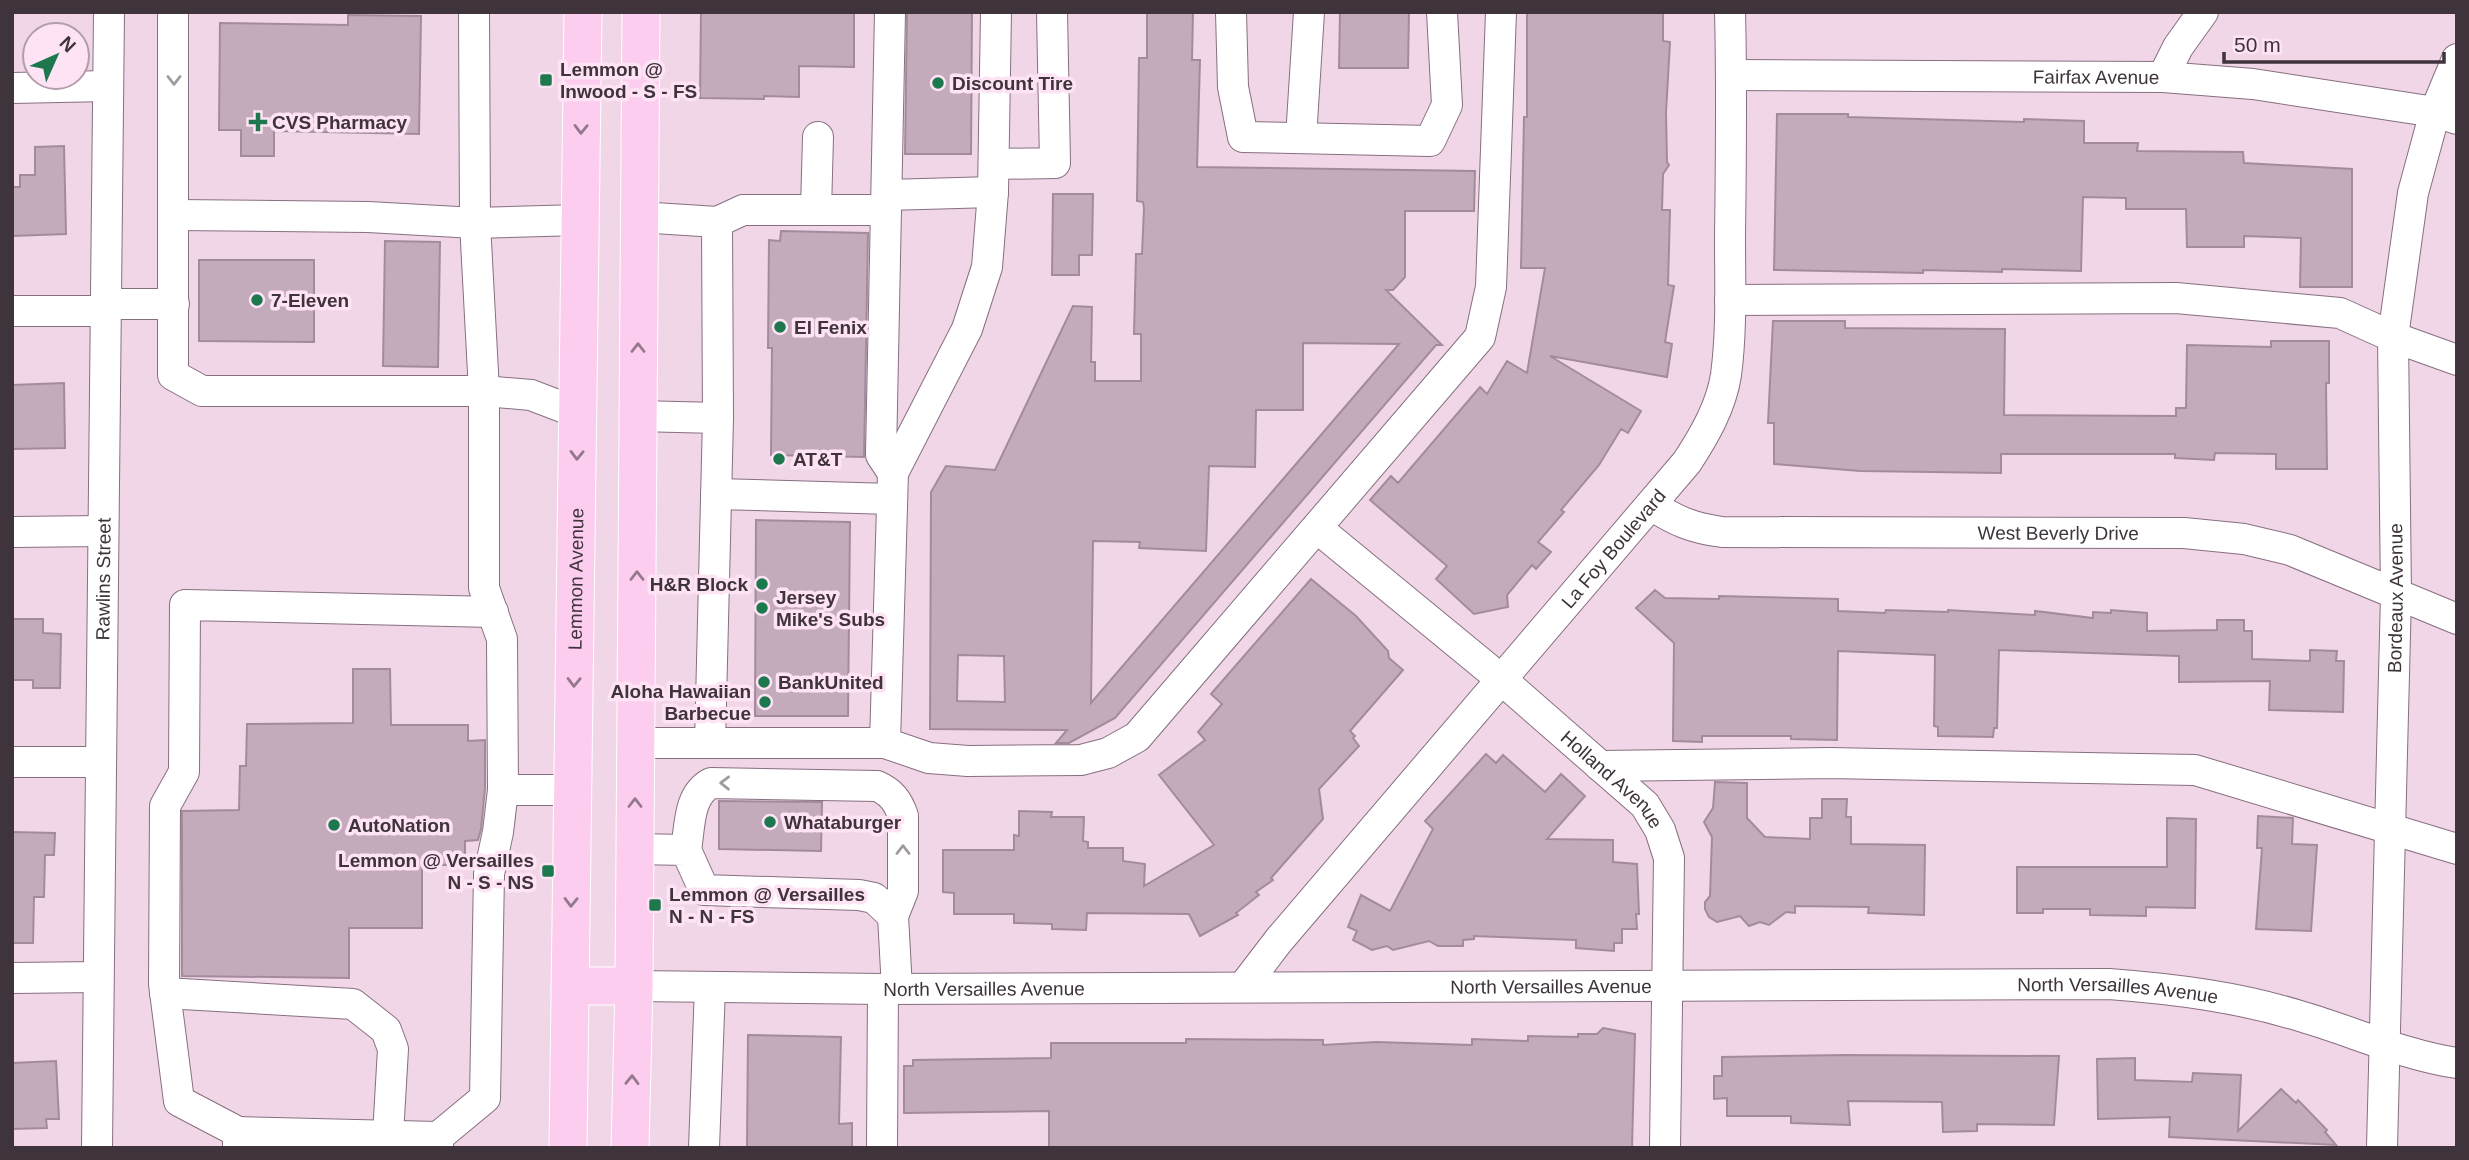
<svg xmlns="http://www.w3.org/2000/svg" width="2469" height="1160" font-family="Arial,sans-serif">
<rect width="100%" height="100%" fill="#f1d6e8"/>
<path fill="#c4abbc" stroke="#a48b9c" stroke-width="2" fill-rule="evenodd" d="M 701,12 L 854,12 L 854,67 L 799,66 L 799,97 L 764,96 L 764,99 L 700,98 Z
M 907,12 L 972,12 L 971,154 L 905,154 Z
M 1147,12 L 1193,12 L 1192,60 L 1200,60 L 1197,167 L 1475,171 L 1474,211 L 1405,211 L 1405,277 L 1393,290 L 1386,290 L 1442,345 L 1436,345 L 1115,718 L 1069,743 L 1056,743 L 1067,730 L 930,729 L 931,492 L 946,466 L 995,470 L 1073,306 L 1092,307 L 1091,362 L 1095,362 L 1095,381 L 1141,381 L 1141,334 L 1134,334 L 1136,254 L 1142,254 L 1144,208 L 1143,202 L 1137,201 L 1139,58 L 1147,58 ZM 1303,343 L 1399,344 L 1091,703 L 1093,541 L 1140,542 L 1139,548 L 1206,551 L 1209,466 L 1255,467 L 1256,410 L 1303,410 ZM 958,655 L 1004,656 L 1005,702 L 957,701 Z
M 1340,12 L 1409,12 L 1408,68 L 1339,68 Z
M 1527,12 L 1663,12 L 1663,41 L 1670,42 L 1666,113 L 1667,162 L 1669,165 L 1663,174 L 1662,210 L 1670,210 L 1668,285 L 1674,286 L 1665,342 L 1672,344 L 1667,377 L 1550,356 L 1641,411 L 1628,433 L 1621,429 L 1599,465 L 1561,510 L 1564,512 L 1538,542 L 1551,552 L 1536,569 L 1532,565 L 1507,595 L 1508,607 L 1474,614 L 1436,579 L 1447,566 L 1370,500 L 1391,476 L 1398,483 L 1480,387 L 1487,394 L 1507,361 L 1527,373 L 1545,268 L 1521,268 L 1524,117 L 1527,117 Z
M 348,15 L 421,16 L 419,134 L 274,131 L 274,156 L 241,156 L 241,130 L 219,130 L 220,23 L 348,25 Z
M 1777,114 L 1848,114 L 1848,117 L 2024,122 L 2024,119 L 2084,121 L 2084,143 L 2138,143 L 2137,151 L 2243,152 L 2244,163 L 2352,169 L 2352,287 L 2300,287 L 2301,238 L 2244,236 L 2244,247 L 2187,247 L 2186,209 L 2126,209 L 2126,198 L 2083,197 L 2081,271 L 2002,269 L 2002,272 L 1923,270 L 1923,273 L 1774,270 Z
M 64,146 L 66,234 L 12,236 L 12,187 L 20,187 L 20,175 L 35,175 L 35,147 Z
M 1053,194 L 1093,194 L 1092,255 L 1079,255 L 1079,275 L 1052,275 Z
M 781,231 L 868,233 L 864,457 L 771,455 L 772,348 L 768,348 L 769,240 L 780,241 Z
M 385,241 L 440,242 L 438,367 L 383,366 Z
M 199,260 L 314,260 L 314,342 L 199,341 Z
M 1773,321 L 1845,321 L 1845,328 L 2005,329 L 2004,415 L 2176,416 L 2176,408 L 2186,408 L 2187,345 L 2271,347 L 2271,341 L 2329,341 L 2329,383 L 2326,383 L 2327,469 L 2276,469 L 2276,454 L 2215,453 L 2214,460 L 2175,458 L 2175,454 L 2001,454 L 2001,473 L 1860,471 L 1774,464 L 1774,423 L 1768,423 Z
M 64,383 L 65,448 L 12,449 L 12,385 Z
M 756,520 L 850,522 L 848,716 L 755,716 Z
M 1311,579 L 1356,616 L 1388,651 L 1389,658 L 1403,670 L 1350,731 L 1355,736 L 1353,738 L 1359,746 L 1319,789 L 1323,819 L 1271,878 L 1273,880 L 1256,892 L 1259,895 L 1236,913 L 1238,915 L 1200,936 L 1189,914 L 1087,913 L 1086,930 L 1052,929 L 1052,924 L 1014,923 L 1014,914 L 954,914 L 954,893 L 943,892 L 943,850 L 1014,850 L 1014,835 L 1019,836 L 1019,811 L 1052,812 L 1051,817 L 1084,817 L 1083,841 L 1088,842 L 1088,848 L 1123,848 L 1123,861 L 1145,864 L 1144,886 L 1214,845 L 1159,775 L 1205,740 L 1198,732 L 1222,704 L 1211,694 Z
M 1655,590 L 1665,598 L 1719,599 L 1719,596 L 1838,599 L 1838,611 L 1885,613 L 1886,610 L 1948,612 L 1948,610 L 2035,615 L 2035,611 L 2093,618 L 2093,612 L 2111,613 L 2111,610 L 2147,613 L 2147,631 L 2217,630 L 2217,620 L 2244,620 L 2244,631 L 2252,631 L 2252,659 L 2310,661 L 2310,650 L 2337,651 L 2336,661 L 2344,661 L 2343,712 L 2269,710 L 2270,681 L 2179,682 L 2179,656 L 1999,650 L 1997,728 L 1994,728 L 1993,737 L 1938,736 L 1938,727 L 1934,726 L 1935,655 L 1838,651 L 1837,740 L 1791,739 L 1791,736 L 1702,736 L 1702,742 L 1673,741 L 1674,643 L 1636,608 Z
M 12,619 L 43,619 L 43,633 L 61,634 L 60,688 L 33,688 L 33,680 L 12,680 Z
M 353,669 L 390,669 L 391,725 L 468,725 L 468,741 L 485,740 L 485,789 L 481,829 L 478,840 L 465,841 L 465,865 L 422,865 L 422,928 L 349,928 L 349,978 L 182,976 L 182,811 L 239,810 L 240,766 L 246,766 L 247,724 L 353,723 Z
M 1486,754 L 1496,763 L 1503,755 L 1545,792 L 1561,774 L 1585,796 L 1547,839 L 1613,840 L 1613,862 L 1637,864 L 1639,914 L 1636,914 L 1637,929 L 1622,929 L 1622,943 L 1614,943 L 1614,951 L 1576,948 L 1576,940 L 1474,936 L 1474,939 L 1463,940 L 1463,946 L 1438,946 L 1429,941 L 1393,950 L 1387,946 L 1372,950 L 1353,940 L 1357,931 L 1348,927 L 1361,895 L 1390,911 L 1433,829 L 1425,821 Z
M 1715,782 L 1747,783 L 1747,818 L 1765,837 L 1810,839 L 1810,818 L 1822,818 L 1822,799 L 1847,799 L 1846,817 L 1851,817 L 1851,844 L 1925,845 L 1924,915 L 1868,913 L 1869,907 L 1795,906 L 1795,913 L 1786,912 L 1769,925 L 1760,922 L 1749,926 L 1740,916 L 1717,922 L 1709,917 L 1705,909 L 1705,902 L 1710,896 L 1712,837 L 1704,822 L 1713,808 Z
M 719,801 L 822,802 L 821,851 L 719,849 Z
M 2258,816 L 2293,818 L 2292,844 L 2317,845 L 2311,931 L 2256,929 L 2262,848 L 2257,848 Z
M 2167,818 L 2196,819 L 2195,908 L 2146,907 L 2146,916 L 2090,915 L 2090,909 L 2043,909 L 2043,913 L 2017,913 L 2017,867 L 2167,867 Z
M 12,832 L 55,833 L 54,855 L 45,855 L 44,897 L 34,897 L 33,943 L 12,943 Z
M 1603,1028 L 1635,1034 L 1632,1148 L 1049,1148 L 1049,1111 L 904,1113 L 904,1066 L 913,1066 L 913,1060 L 1051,1058 L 1051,1043 L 1186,1043 L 1186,1039 L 1323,1040 L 1323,1045 L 1376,1042 L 1472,1045 L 1472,1039 L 1528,1041 L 1528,1036 L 1578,1037 L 1578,1034 L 1597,1034 Z
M 748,1035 L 841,1037 L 839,1124 L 852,1123 L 852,1148 L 747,1148 Z
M 1845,1055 L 2059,1056 L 2054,1125 L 1977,1124 L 1977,1131 L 1943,1132 L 1942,1102 L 1848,1101 L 1850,1125 L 1791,1123 L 1791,1116 L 1727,1116 L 1727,1098 L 1714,1099 L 1714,1076 L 1722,1076 L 1722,1057 Z
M 2135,1058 L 2135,1080 L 2192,1082 L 2193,1073 L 2241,1075 L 2238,1131 L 2281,1089 L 2296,1103 L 2298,1100 L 2327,1130 L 2325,1132 L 2336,1145 L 2169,1137 L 2170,1117 L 2098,1119 L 2097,1059 Z
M 56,1061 L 59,1119 L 46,1119 L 47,1128 L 12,1129 L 12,1063 Z"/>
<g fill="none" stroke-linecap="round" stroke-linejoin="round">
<defs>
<g id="minor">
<path d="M 173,12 L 173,375 L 202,391 L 484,391 L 531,395 L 578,413"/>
<path d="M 474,12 L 475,223 L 580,220"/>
<path d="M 890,12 L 881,455 L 893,473"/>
<path d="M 1231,12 L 1233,87 L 1243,137 L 1430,141 L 1447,105 L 1442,12"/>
<path id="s1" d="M 1732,75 L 2163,77 L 2253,84 L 2435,112 L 2457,119"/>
<path d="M 2163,77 L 2178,47 L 2203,12"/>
<path d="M 12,88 L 108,86"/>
<path d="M 1301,138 L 1309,12"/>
<path d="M 994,164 L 1055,163 L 1052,12"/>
<path d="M 887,195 L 993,192"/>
<path d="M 816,210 L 818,137"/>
<path d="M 175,215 L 368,217 L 475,223 L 484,391 L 484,588 L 502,639 L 503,790 L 573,790"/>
<path d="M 639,217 L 717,222 L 718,418"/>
<path d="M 717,222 L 743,210 L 886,210"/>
<path d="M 1730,300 L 2176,298 L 2340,313 L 2393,337 L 2457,360"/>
<path d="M 105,304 L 174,304"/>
<path d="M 12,311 L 105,311"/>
<path d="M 637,416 L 718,418 L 710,743"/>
<path d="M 716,494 L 892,499"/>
<path id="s2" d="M 1651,505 C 1676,521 1692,528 1722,532 L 2184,533 L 2244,539 L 2290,550 L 2457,619"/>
<path id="s3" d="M 1317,528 L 1502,680 L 1645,805 L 1660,830 L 1669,858 L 1665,1148"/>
<path d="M 12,532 L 103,531"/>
<path d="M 636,743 L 885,743 L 893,473 L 967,329 L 987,267 L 993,192 L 996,12"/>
<path d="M 885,743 L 929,758 L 968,761 L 1081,760 L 1108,753 L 1137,737 L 1480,337 L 1491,287 L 1501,12"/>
<path d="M 12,762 L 101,762"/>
<path d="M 1600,766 L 1829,763 L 2195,770 L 2457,849"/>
<path d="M 635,849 L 686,850 L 704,890 L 859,895 L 874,898 L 893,916 L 897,989"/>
<path d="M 686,850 C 690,827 688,795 711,783 L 877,786 C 891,792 898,801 903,816 L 903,891 L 893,916"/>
<path d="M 12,978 L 98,977"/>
<path id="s4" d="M 634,986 L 883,989 L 2109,984 C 2175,989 2239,997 2303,1017 C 2354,1032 2404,1055 2457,1063"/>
<path id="s5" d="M 1243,987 L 1279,940 L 1687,462 C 1704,436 1721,407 1726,375 C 1732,330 1730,282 1730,237 C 1731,162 1732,87 1730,12"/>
<path d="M 165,993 L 353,1004 L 386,1030 L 393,1049 L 388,1135"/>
<path d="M 238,1132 L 179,1101 L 164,984 L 165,806 L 184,772 L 185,605 L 493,612"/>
<path id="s6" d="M 97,1148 L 109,12"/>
<path d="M 238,1148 L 238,1132 L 438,1137"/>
<path d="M 438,1148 L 438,1137 L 485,1098 L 489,874 L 498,832 L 503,790"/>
<path d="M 704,1148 L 710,987"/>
<path d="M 882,1148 L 883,989"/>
<path id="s7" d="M 2382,1148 L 2396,595 L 2393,337 L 2413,193 L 2435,112 L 2457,59"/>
</g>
<g id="major">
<path d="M 570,986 L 634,986"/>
<path id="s8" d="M 568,1148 L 583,12"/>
<path d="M 630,1148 L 634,986 L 641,12"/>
</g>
</defs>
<use href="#minor" stroke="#876f80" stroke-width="32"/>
<use href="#major" stroke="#fff" stroke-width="39"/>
<use href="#minor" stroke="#fff" stroke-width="30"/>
<use href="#major" stroke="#fdcdef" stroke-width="37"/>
</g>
<defs><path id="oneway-chevron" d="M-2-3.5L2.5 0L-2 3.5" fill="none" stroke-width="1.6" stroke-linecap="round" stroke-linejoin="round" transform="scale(1.75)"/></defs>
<g stroke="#9f9a9e">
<use href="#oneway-chevron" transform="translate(174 80) rotate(90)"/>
<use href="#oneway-chevron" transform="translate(725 783) rotate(-179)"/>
<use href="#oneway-chevron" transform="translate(903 850) rotate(-90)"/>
</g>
<g stroke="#94798d">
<use href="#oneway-chevron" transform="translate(581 129) rotate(91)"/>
<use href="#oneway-chevron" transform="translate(638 348) rotate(-90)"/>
<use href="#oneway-chevron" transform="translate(577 455) rotate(91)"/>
<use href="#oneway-chevron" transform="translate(637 576) rotate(-90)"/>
<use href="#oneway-chevron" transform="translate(574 682) rotate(91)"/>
<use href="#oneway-chevron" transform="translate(635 803) rotate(-90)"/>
<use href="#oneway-chevron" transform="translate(571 902) rotate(91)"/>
<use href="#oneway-chevron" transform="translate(632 1080) rotate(-89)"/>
</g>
<g fill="#1d784d" stroke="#fee3f5" stroke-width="2.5">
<rect x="539" y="73" width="14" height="14" rx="3.5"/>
<circle cx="938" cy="83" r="7"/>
<path d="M254.5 111.5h7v7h7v7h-7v7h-7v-7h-7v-7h7z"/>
<circle cx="257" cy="300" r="7"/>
<circle cx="780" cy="327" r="7"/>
<circle cx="779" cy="459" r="7"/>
<circle cx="762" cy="584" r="7"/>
<circle cx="762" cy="608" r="7"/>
<circle cx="764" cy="682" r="7"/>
<circle cx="765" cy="702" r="7"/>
<circle cx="770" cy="822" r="7"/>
<circle cx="334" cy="825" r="7"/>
<rect x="541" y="864" width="14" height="14" rx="3.5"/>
<rect x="648" y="898" width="14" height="14" rx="3.5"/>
</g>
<g text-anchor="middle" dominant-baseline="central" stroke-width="7" stroke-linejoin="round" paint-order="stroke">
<g font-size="19" font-weight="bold" fill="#3f343c" stroke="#fee3f5" text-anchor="start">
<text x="560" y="69">Lemmon @<tspan x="560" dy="22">Inwood - S - FS</tspan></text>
<text x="952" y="83">Discount Tire</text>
<text x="272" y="122">CVS Pharmacy</text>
<text x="271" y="300">7-Eleven</text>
<text x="794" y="327">El Fenix</text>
<text x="793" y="459">AT&amp;T</text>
<text x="748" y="584" text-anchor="end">H&amp;R Block</text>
<text x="776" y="597">Jersey<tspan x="776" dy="22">Mike's Subs</tspan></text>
<text x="778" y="682">BankUnited</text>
<text x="751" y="691" text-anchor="end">Aloha Hawaiian<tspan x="751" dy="22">Barbecue</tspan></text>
<text x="784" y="822">Whataburger</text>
<text x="348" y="825">AutoNation</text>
<text x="534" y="860" text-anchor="end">Lemmon @ Versailles<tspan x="534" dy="22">N - S - NS</tspan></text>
<text x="669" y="894">Lemmon @ Versailles<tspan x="669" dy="22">N - N - FS</tspan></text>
</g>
<g font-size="19" fill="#3f343c" stroke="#fee3f5">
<text stroke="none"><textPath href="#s1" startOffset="364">Fairfax Avenue</textPath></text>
<text stroke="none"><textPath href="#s2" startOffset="413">West Beverly Drive</textPath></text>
<text stroke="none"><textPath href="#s5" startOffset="574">La Foy Boulevard</textPath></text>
<text stroke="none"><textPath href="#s6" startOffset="569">Rawlins Street</textPath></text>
<text stroke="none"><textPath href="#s8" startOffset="569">Lemmon Avenue</textPath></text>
<text stroke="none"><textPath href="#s7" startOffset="550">Bordeaux Avenue</textPath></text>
<text stroke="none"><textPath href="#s3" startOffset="388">Holland Avenue</textPath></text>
<text stroke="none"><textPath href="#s4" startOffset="917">North Versailles Avenue</textPath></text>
<text stroke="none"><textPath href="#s4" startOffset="350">North Versailles Avenue</textPath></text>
<text stroke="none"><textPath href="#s4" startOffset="1484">North Versailles Avenue</textPath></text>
</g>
</g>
<rect width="2469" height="1160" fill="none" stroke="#3f343c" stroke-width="28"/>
<g transform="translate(56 56) rotate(45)"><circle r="33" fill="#fee3f5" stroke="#b29dab" stroke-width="2"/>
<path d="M0-5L12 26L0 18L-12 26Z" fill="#1d784d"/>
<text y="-10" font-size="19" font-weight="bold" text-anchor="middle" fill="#3f343c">N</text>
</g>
<path d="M2224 52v10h220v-10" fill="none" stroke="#3f343c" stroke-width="3.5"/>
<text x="2234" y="52" font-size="21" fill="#3f343c" stroke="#fee3f5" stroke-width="5" paint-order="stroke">50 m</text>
</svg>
